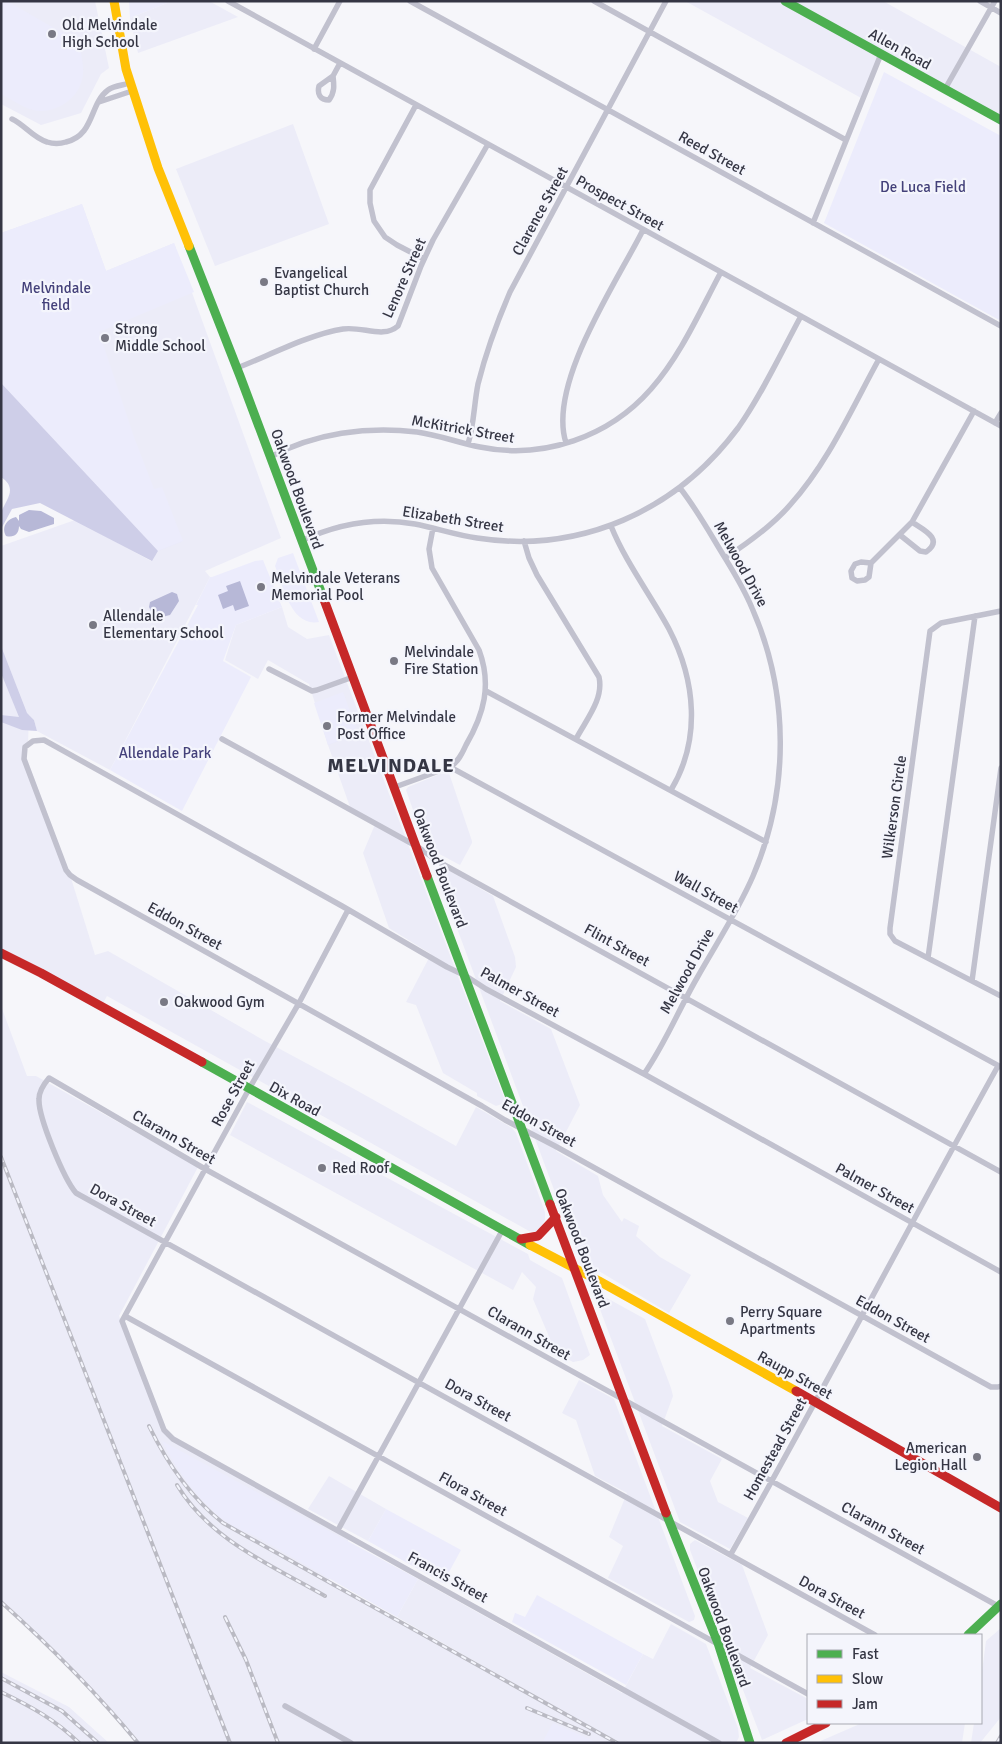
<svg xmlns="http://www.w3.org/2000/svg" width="1002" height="1744" font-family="Signika,sans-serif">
<rect width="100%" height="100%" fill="#f6f6fa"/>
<path fill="#ececf8" d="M 1,1 L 95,1 L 109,68 L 101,74 L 81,113 L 41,125 L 1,104 Z
M 172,1 L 209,1 L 238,17 L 138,53 L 130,18 Z
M 685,1 L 883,1 L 1001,67 L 1001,120 L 881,54 L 863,99 Z
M 293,124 L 329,224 L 215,266 L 176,169 Z
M 82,204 L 106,271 L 174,243 L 281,538 L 205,571 L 210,577 L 110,770 L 37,731 L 34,720 L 29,715 L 28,744 L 24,751 L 70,875 L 95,955 L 108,951 L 265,1041 L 347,1085 L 456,1146 L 476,1107 L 512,1128 L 516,1133 L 545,1212 L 545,1220 L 541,1227 L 536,1232 L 529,1231 L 107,996 L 101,1007 L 1,953 L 1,546 L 75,520 L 151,561 L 158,551 L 1,405 L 1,233 Z
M 282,607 L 288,627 L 307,639 L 329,635 L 504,1098 L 502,1104 L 496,1106 L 477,1096 L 477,1093 L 443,1073 L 416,1005 L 406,1002 L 431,954 L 389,928 L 363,853 L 376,822 L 350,807 L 328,745 L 309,684 L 268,660 L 258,679 L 225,660 L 236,625 Z
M 449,773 L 472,841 L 472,843 L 460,865 L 430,849 L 425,844 L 406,790 L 408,787 L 440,774 Z
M 445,868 L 493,896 L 515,957 L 516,967 L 500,1001 L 551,1029 L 580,1105 L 556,1151 L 598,1176 L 603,1195 L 622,1222 L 624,1218 L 639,1226 L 636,1236 L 660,1257 L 691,1275 L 669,1313 L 582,1261 L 579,1257 L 448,904 L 438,874 Z
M 1,1006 L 27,1076 L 36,1076 L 198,1167 L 119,1316 L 166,1433 L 350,1537 L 328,1582 L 617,1743 L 138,1743 L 77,1674 L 38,1635 L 1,1602 Z
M 247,1102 L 528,1254 L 530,1260 L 562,1278 L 590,1355 L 583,1360 L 573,1362 L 556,1353 L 533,1299 L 536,1287 L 522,1272 L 513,1290 L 230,1135 Z
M 605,1297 L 645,1319 L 671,1388 L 673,1396 L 662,1426 L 722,1459 L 710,1481 L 718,1502 L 748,1518 L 730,1549 L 680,1522 L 598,1304 L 599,1300 Z
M 579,1380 L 614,1399 L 695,1616 L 694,1620 L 689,1622 L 608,1578 L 623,1546 L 609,1537 L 627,1493 L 595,1476 L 576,1420 L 562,1413 Z
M 329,1476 L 386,1509 L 368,1541 L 308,1509 Z
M 695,1540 L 742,1565 L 768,1635 L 750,1668 L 808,1699 L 808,1719 L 762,1740 L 690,1550 L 690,1544 Z
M 418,1579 L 622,1693 L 643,1654 L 653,1659 L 671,1624 L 706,1644 L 738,1728 L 739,1737 L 736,1743 L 619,1743 L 397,1617 Z
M 1001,1628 L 1001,1717 L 980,1743 L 971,1743 L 974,1723 L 981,1723 L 981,1679 L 986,1641 Z
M 1,1672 L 69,1707 L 109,1743 L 1,1743 Z
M 862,1723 L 965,1723 L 962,1743 L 816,1743 Z"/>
<path fill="#ececfc" d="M 1,1 L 7,1 L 80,43 C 80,53 84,63 83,74 C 81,98 56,115 33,110 C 22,107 11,99 1,94 Z
M 129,1 L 172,1 L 130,18 Z
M 884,72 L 1001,136 L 1001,321 L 824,223 Z
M 82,204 L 106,271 L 174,243 L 194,292 L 99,332 L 134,437 L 154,489 L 162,487 L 183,541 L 158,551 L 1,383 L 1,233 Z
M 293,553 L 319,622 C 291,627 283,586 275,566 L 278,558 Z
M 263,560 L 282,607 L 236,625 L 223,661 L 251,677 L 182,811 L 110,770 L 198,605 L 196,605 L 210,577 L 212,577 L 255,561 Z
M 343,692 L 358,733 L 328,745 L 314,703 Z
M 162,1441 L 418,1579 L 397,1617 C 352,1592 308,1566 264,1541 C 253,1534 240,1531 229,1524 C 200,1503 178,1473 162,1441 Z
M 386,1509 L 461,1550 L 443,1583 L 368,1541 Z
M 537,1595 L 643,1654 L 626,1685 L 512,1622 L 515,1613 L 525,1617 Z
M 553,1723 L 598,1743 L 542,1743 Z"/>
<path fill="#cecee8" d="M 1,383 L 158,551 L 152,561 L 40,503 L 12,509 L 1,529 C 1,524 0,517 1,513 C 5,500 19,489 1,477 Z
M 1,646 L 27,713 L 34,720 L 37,731 L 22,730 L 1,722 L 1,715 L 19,717 L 1,673 Z"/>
<path fill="#b7b8d7" d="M 29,510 L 41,511 L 54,518 L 54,524 L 29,532 L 21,529 L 19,526 C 19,534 14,538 6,536 C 1,527 7,519 16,517 L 19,521 L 19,515 Z
M 240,581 L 249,606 L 235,611 L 233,605 L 223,609 L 218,595 L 228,591 L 226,586 Z
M 172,592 L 177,594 L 179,601 L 170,615 L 162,617 L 151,611 L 149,607 L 150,602 Z"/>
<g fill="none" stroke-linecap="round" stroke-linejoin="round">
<path stroke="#c1c1ce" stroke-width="5.5" d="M 228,1 L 1001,426
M 410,1 L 1001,326
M 594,1 L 846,140
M 980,1 L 1001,13
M 314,49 L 340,1
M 333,76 C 334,85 335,92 329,100 C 320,100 317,94 319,86 L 333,76 L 340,63
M 945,89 L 995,1
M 99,102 L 132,91
M 416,105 L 377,177 L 370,190 L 370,203 L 374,221 L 385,237 L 397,245 L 424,259
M 12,119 C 25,125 33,138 47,142 C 53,144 60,144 66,142 C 95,135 89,104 108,90 C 113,86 124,85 130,83
M 813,223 L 881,54
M 237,368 C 268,356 310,334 343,329 C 363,326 383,339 398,326 L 421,266 L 433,240 L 488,144
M 995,423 L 1001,413
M 566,443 C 547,384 617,282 643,230
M 468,444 C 474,425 474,404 478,384 C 486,352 497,322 510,292 L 666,1
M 270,457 C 315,433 367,426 417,432 C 439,435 459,443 480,447 C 543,460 609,437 651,389 C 681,355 700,311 721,272
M 611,526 C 626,563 650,594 669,629 C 696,681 701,740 671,790
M 433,528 L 429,549 L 432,568 L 479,650 C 492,685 484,714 466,745 C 462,754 458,762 450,767
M 900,535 L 920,551 L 926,552 C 945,539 922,529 912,522
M 301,541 C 337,524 376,517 415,524 C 436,528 456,535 477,538 C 581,554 676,511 738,428 C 762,394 781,353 801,316
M 524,541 L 529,558 L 537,575 L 599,677 C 604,699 586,720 576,739
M 725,558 C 748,543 772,526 790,505 C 828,463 852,408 879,359
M 871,563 L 861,562 L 855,564 L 851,571 L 852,578 L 857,581 L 865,580 L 869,577 L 871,563 L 912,522 L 974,411
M 1001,611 L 941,623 L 930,631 L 890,928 L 890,934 L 895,941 L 1001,996
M 269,669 L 312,691 L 317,690 L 353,677
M 486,691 L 766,842
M 222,739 L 418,847 L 439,862 L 1001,1172
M 395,787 L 450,767 L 1001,1067
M 348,910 L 299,1003 L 249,1089 L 122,1321 L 164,1430 L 173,1439 L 719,1743
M 928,958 L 975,616
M 972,981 L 1001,768
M 644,1074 C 665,1044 679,1009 697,978 C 716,944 738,911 753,876 C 790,790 789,692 752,608 C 743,586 731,568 719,548 C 707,528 695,507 680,488
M 1001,1272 L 644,1074 L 486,989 L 466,976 L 447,967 L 342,906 L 44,740 L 33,741 L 25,747 L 24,759 L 66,870 L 70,875 L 77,880 L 482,1106 L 505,1120 L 555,1146 L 991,1387 L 998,1387 L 1001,1386
M 125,1316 L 808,1694
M 338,1530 L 503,1229
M 731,1554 C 822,1393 908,1228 998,1066
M 875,1635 L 76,1193 C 64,1179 38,1117 39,1099 C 39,1091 43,1085 49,1078 L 205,1169 L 998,1606
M 285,1706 L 351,1743"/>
<path stroke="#4caf50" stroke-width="9" d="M 785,1 L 1001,120
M 189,246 L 240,376 L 323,597
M 427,876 L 550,1204
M 202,1062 L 530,1245
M 666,1513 L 718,1643 L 750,1743
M 968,1635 L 1001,1604"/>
<path stroke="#ffc107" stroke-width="9" d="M 114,1 L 126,69 L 158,168 L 189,246
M 530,1245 L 599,1281 L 796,1391"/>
<path stroke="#c62828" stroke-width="9" d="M 323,597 L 427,876
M 1,953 L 41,973 L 202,1062
M 550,1204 L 666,1513
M 521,1239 L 538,1236 L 556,1217
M 796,1391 L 1001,1508
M 786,1743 L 826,1723"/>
<defs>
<path id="rail" d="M 1,1157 L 230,1743
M 149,1426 C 167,1463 190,1497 223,1523 L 617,1743
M 177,1485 C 210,1540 271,1565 325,1596
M 1,1602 C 50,1646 96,1692 138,1743
M 225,1617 L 246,1660 L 278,1743
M 1,1678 L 62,1711 L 98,1743
M 1,1692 C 30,1706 56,1720 79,1743
M 527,1708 L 589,1734
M 997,1743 L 1001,1736"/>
</defs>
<use href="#rail" stroke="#babac3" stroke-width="4"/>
<use href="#rail" stroke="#f4f5fc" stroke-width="2" stroke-dasharray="5.5" stroke-linecap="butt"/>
</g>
<g fill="#797984" stroke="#f4f5fc" stroke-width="2">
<circle cx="52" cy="34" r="5"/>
<circle cx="264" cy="282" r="5"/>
<circle cx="105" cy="338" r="5"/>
<circle cx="261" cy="587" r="5"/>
<circle cx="93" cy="625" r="5"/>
<circle cx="394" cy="661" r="5"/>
<circle cx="327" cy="726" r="5"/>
<circle cx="164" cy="1002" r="5"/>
<circle cx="322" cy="1168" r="5"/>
<circle cx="730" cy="1321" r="5"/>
<circle cx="977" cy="1457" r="5"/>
</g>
<g text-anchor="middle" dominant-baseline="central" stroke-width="4.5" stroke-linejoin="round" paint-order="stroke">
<g font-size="15" fill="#353644" stroke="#f4f5fc" text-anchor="start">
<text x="62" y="25">Old Melvindale<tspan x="62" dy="17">High School</tspan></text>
<text x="274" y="273">Evangelical<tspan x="274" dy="17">Baptist Church</tspan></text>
<text x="115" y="329">Strong<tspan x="115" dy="17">Middle School</tspan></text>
<text x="271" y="578">Melvindale Veterans<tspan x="271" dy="17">Memorial Pool</tspan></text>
<text x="103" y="616">Allendale<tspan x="103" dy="17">Elementary School</tspan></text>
<text x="404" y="652">Melvindale<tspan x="404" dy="17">Fire Station</tspan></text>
<text x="337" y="717">Former Melvindale<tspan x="337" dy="17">Post Office</tspan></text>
<text x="174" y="1002">Oakwood Gym</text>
<text x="332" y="1168">Red Roof</text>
<text x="740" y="1312">Perry Square<tspan x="740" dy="17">Apartments</tspan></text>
<text x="967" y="1448" text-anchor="end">American<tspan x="967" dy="17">Legion Hall</tspan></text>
</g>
<g font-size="15" fill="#353644" stroke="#f4f5fc">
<text transform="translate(900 49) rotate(29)">Allen Road</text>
<text transform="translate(712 153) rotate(29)">Reed Street</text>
<text transform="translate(620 203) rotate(29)">Prospect Street</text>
<text transform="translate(540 211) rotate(-61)">Clarence Street</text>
<text transform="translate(404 278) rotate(-66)">Lenore Street</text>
<text transform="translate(463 429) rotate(10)">McKitrick Street</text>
<text transform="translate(297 489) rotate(70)">Oakwood Boulevard</text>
<text transform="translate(453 519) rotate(9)">Elizabeth Street</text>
<text transform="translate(741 564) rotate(61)">Melwood Drive</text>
<text transform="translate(894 807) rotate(-82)">Wilkerson Circle</text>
<text transform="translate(440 868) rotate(69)">Oakwood Boulevard</text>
<text transform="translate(706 892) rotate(29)">Wall Street</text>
<text transform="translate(185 926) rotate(29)">Eddon Street</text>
<text transform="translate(617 945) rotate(29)">Flint Street</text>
<text transform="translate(687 971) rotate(-61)">Melwood Drive</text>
<text transform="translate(520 992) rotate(29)">Palmer Street</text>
<text transform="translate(233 1093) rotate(-61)">Rose Street</text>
<text transform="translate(295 1099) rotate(29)">Dix Road</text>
<text transform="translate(539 1123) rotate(29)">Eddon Street</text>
<text transform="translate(174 1137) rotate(30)">Clarann Street</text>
<text transform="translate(875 1188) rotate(29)">Palmer Street</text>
<text transform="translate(123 1205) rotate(29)">Dora Street</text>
<text transform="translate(582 1248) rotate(69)">Oakwood Boulevard</text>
<text transform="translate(893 1319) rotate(29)">Eddon Street</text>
<text transform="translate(529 1333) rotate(30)">Clarann Street</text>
<text transform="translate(795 1375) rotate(29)">Raupp Street</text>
<text transform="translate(478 1400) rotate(29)">Dora Street</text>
<text transform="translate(775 1449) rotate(-61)">Homestead Street</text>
<text transform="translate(473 1494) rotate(29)">Flora Street</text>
<text transform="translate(883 1528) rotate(29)">Clarann Street</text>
<text transform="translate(448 1577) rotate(29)">Francis Street</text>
<text transform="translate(832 1597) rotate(29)">Dora Street</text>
<text transform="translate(724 1627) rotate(70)">Oakwood Boulevard</text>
</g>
<g font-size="15" fill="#44417a" stroke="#f4f5fc">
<text x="923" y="187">De Luca Field</text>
<text x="56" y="288">Melvindale<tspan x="56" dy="17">field</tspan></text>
<text x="165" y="753">Allendale Park</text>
</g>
<g font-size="20" font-weight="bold" letter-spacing="1" fill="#353644" stroke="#f4f5fc">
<text x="391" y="765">MELVINDALE</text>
</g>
</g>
<rect width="1002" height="1744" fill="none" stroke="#353644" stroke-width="5"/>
<rect x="807" y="1634" width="175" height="90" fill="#f4f5fc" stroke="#a8a9b2"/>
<rect x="817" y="1650" width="25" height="8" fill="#4caf50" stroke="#a8a9b2"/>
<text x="852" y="1659" font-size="15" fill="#353644">Fast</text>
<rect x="817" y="1675" width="25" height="8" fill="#ffc107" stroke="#a8a9b2"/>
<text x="852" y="1684" font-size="15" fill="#353644">Slow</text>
<rect x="817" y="1700" width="25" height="8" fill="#c62828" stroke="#a8a9b2"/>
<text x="852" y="1709" font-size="15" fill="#353644">Jam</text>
</svg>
